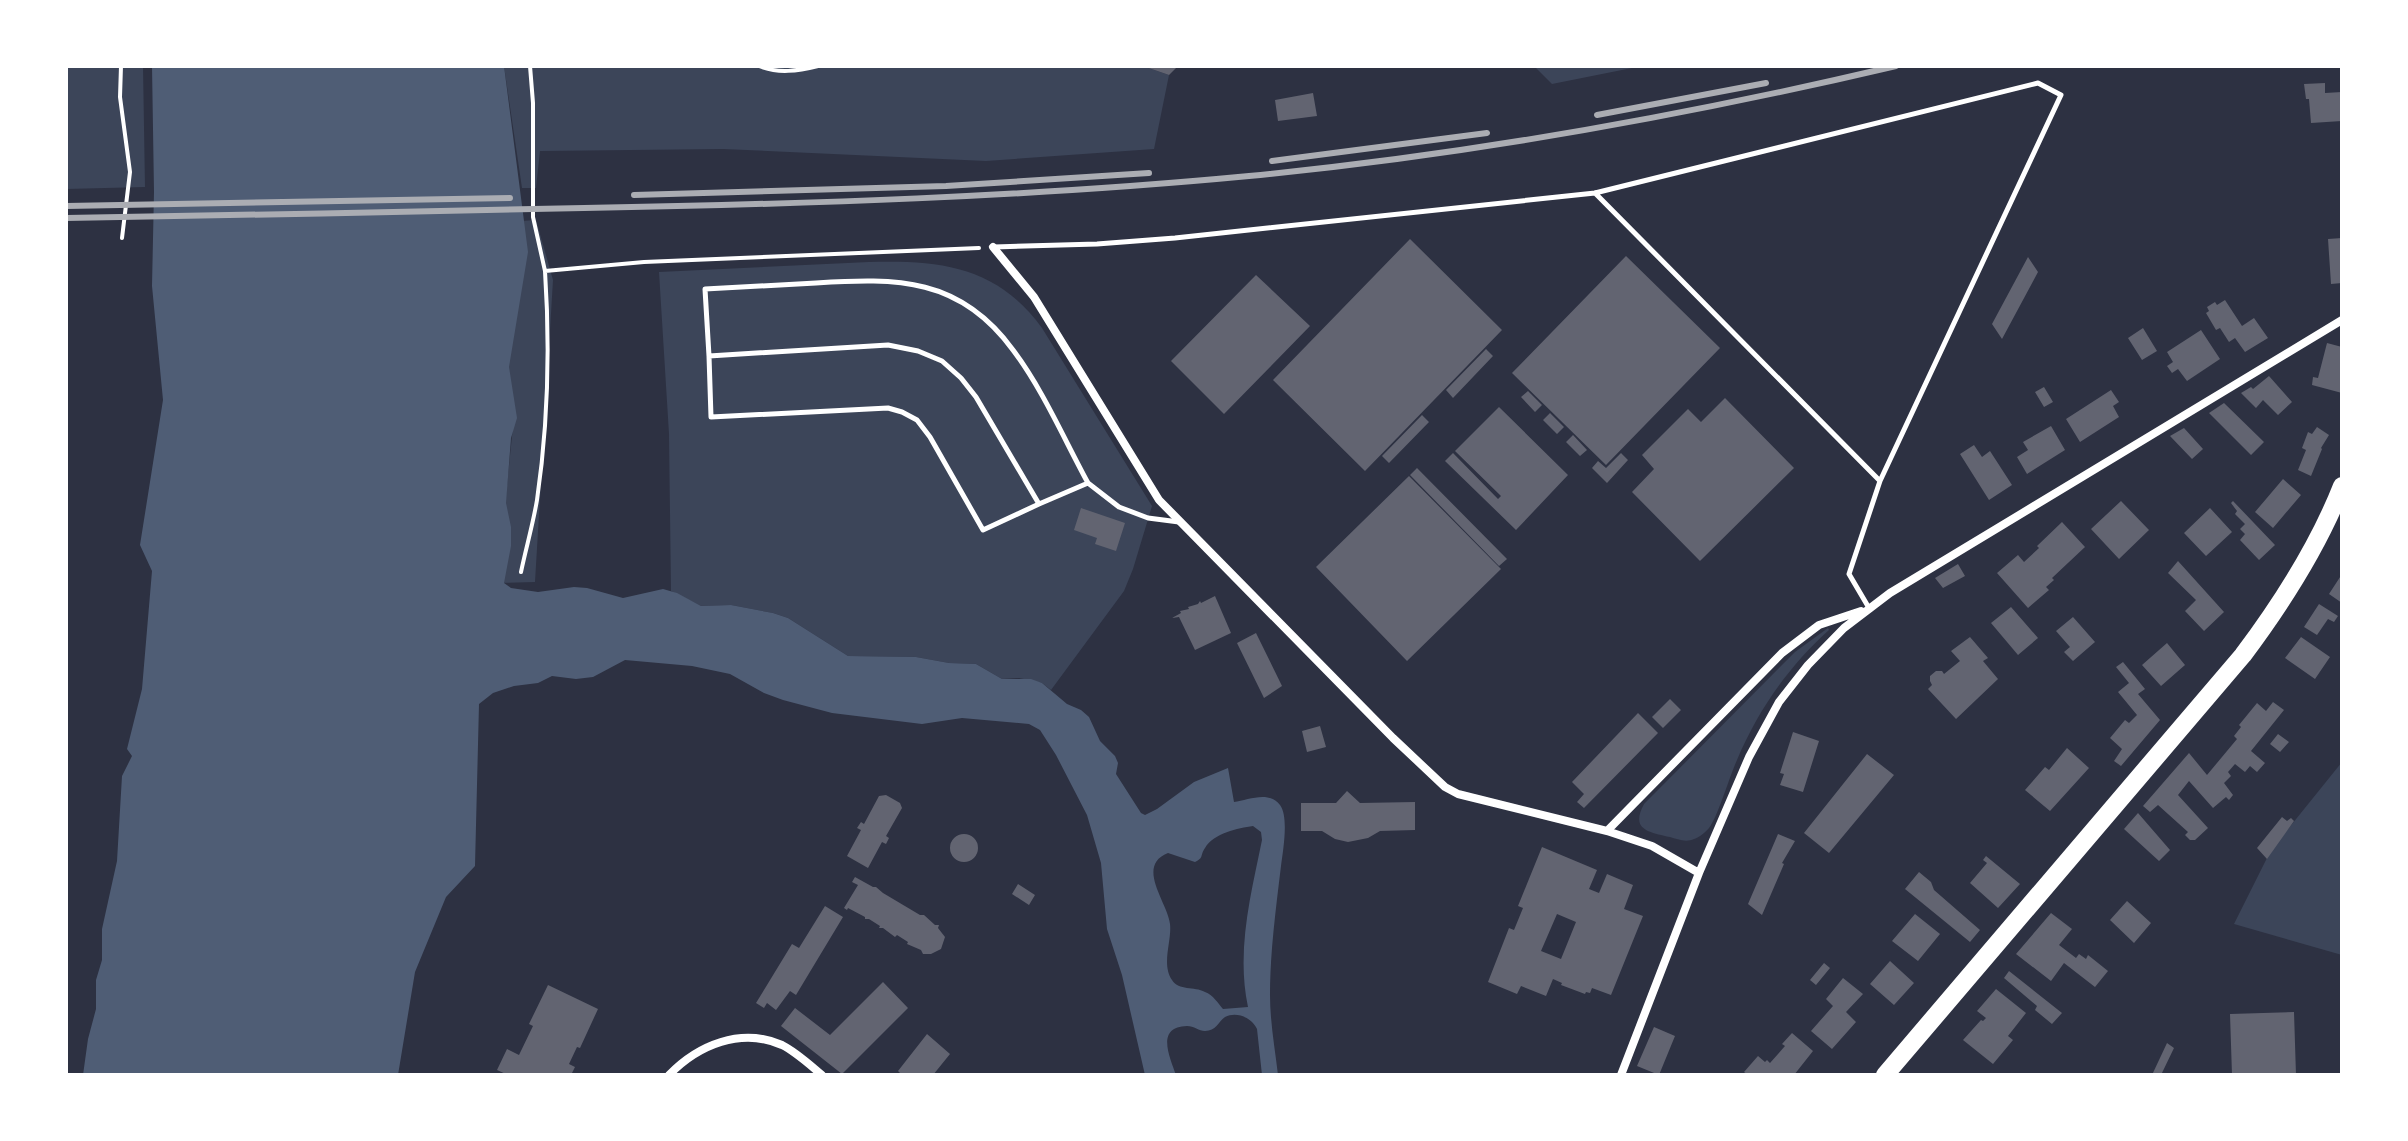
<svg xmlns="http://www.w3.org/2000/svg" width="2408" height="1141" font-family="'PT Sans Narrow',sans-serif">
<rect width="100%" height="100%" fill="#2d3142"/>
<path fill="#3c4559" d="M 66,66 L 143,66 L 145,187 L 66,189 Z
M 504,66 L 1143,66 L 1169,75 L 1154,149 L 986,161 L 723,149 L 540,151 L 536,188 L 522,188 Z
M 1534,66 L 1642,66 L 1552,84 Z
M 536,220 L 553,280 L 535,582 L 497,583 L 515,407 L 504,373 L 521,221 Z
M 869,262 C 940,260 997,266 1042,328 L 1152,506 L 1133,569 L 1124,591 L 1051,690 L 1042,683 L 1019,678 L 1002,679 L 976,664 L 949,663 L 916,657 L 848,656 L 788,618 L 773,613 L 731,605 L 701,606 L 671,591 L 669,434 L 659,272 Z
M 1828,628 L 1829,630 C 1789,666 1758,710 1737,760 C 1730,775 1717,819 1709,828 C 1706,832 1698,838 1694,839 C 1686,843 1677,839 1670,837 C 1649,832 1630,830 1644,804 L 1795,652 Z
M 2342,762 L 2342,955 L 2234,924 L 2271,850 Z"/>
<path fill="#4f5d75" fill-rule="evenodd" d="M 152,66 L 504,66 L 528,252 L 509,367 L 517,418 L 511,438 L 506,503 L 511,527 L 511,546 L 504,583 L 511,588 L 538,592 L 574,587 L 587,588 L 623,598 L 663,589 L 677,593 L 701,606 L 731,605 L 773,613 L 788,618 L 848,656 L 916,657 L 949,663 L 976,664 L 1002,679 L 1031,679 L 1042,683 L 1067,704 L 1081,710 L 1089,717 L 1100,741 L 1115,756 L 1118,763 L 1116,774 L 1141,813 L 1145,815 L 1157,809 L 1194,782 L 1228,768 L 1234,802 C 1248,800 1269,790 1280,805 C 1289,817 1283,851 1281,866 C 1276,908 1270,952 1270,995 C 1270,1022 1275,1049 1278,1075 L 1262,1075 L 1257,1029 C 1252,1018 1237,1011 1225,1017 C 1218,1022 1216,1031 1205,1031 C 1199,1031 1194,1026 1187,1026 C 1155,1027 1170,1057 1176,1075 L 1145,1075 L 1122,975 L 1107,929 L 1101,863 L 1087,815 L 1056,755 L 1040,730 L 1029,724 L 962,718 L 922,724 L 832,713 L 783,700 L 764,693 L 730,674 L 692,666 L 625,660 L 593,677 L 576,679 L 552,676 L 538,683 L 514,686 L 493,693 L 479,704 L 475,866 L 446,897 L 415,972 L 398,1075 L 83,1075 L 88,1039 L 96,1009 L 96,980 L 102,960 L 102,929 L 117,861 L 122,776 L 132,756 L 127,749 L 142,689 L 152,571 L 140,545 L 163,400 L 152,286 L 154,192 ZM 1253,826 L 1261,832 L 1262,840 C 1251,894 1236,951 1248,1007 L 1223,1009 C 1218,1003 1213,995 1205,992 C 1194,986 1179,991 1172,980 C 1161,964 1172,941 1170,924 C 1168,903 1135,866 1168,853 L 1195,862 C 1204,858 1200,855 1205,848 C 1214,833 1238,828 1253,826 Z"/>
<path fill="#626471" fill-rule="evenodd" d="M 1143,66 L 1178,66 L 1169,75 Z
M 2325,83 L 2325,93 L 2342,92 L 2342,121 L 2311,123 L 2309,99 L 2306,99 L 2304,84 Z
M 1313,93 L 1317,116 L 1278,121 L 1275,100 Z
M 2342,238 L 2342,283 L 2331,284 L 2328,239 Z
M 1410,239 L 1502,330 L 1365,471 L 1273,380 Z
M 1626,256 L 1720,348 L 1606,465 L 1512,373 Z
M 2028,257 L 2038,272 L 2002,339 L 1992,324 Z
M 1256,275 L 1310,326 L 1224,414 L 1171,361 Z
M 2225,300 L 2242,326 L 2254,318 L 2268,338 L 2245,352 L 2235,338 L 2229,342 L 2220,328 L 2216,330 L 2206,313 L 2209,311 L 2207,307 L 2215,302 L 2217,305 Z
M 2143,328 L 2157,351 L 2142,360 L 2128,338 Z
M 2201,330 L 2220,359 L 2187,381 L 2178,369 L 2172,373 L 2167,366 L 2173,362 L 2167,352 Z
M 2327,343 L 2342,347 L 2342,393 L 2312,385 L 2313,377 L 2318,378 Z
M 1486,349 L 1493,356 L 1453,398 L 1446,390 Z
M 2269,376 L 2292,402 L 2278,415 L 2263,400 L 2256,408 L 2241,393 L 2251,387 L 2253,389 Z
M 2044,387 L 2053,402 L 2044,407 L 2035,392 Z
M 2111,390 L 2119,402 L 2113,406 L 2119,417 L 2080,442 L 2066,419 Z
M 1528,391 L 1542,405 L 1535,412 L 1521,397 Z
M 1725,398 L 1794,468 L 1700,561 L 1632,492 L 1654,469 L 1642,455 L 1688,409 L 1701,422 Z
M 2224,403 L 2264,442 L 2251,455 L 2209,413 Z
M 1499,407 L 1568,475 L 1516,530 L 1445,461 L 1453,453 L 1498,499 L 1501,496 L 1455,451 Z
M 1550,413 L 1564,427 L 1557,434 L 1543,420 Z
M 1422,415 L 1429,422 L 1389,463 L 1382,456 Z
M 2051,426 L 2065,450 L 2027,474 L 2017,457 L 2028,450 L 2023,442 Z
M 2317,427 L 2329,435 L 2321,448 L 2322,449 L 2311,476 L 2298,470 L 2306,450 L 2302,448 L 2308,432 L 2312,434 Z
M 2184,428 L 2203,449 L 2192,459 L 2170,436 Z
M 1573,435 L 1587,450 L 1580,456 L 1566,442 Z
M 1974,445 L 1982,457 L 1990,451 L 2012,485 L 1989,500 L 1960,454 Z
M 1621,453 L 1628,460 L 1607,483 L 1592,468 L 1598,461 L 1606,468 Z
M 1417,468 L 1507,559 L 1499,566 L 1410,475 Z
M 1409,476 L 1501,569 L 1407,661 L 1316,567 Z
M 2283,479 L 2301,495 L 2273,528 L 2255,512 Z
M 2121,501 L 2149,530 L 2119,559 L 2091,529 Z
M 2233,501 L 2275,545 L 2259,560 L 2240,540 L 2245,534 L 2240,529 L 2245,524 L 2235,514 L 2237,511 L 2231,503 Z
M 1081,508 L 1125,523 L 1116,551 L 1095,544 L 1097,538 L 1074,530 Z
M 2210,508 L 2232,532 L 2206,556 L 2184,533 Z
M 2062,522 L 2085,547 L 2052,578 L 2054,580 L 2046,587 L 2049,590 L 2028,608 L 1997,573 L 2018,555 L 2024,562 L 2039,548 L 2037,546 Z
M 2178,561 L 2224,612 L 2204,631 L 2185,611 L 2196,600 L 2168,573 Z
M 1958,564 L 1965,576 L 1943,588 L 1935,578 Z
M 2342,574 L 2342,603 L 2329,594 Z
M 1215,596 L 1231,633 L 1195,650 L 1179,617 L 1172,618 L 1181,613 L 1180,611 L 1189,609 L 1188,607 L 1198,604 L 1200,601 L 1201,603 Z
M 2319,604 L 2338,616 L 2334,622 L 2328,619 L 2317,635 L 2304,627 Z
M 2011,607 L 2038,638 L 2018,655 L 1991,623 Z
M 2073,617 L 2095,642 L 2073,661 L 2064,652 L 2070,647 L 2056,631 Z
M 1256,633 L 1282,686 L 1264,698 L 1237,643 Z
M 1970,637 L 1988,658 L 1983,661 L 1998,679 L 1956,719 L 1928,689 L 1932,685 L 1930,681 L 1930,676 L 1936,671 L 1942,671 L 1944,674 L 1960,661 L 1951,651 Z
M 2301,637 L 2330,657 L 2315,679 L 2285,658 Z
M 2167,643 L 2185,665 L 2161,686 L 2142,665 Z
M 2123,662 L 2145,689 L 2138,694 L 2160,720 L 2121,766 L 2114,761 L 2122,749 L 2110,738 L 2125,720 L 2129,723 L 2137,715 L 2118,692 L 2129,683 L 2116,667 Z
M 1670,699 L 1681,710 L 1663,728 L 1652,717 Z
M 2273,702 L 2284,710 L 2251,751 L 2265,763 L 2257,772 L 2250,766 L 2245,772 L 2235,764 L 2228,772 L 2231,776 L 2224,783 L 2233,795 L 2229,800 L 2226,797 L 2213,808 L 2189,781 L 2178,795 L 2208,828 L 2195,840 L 2190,840 L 2185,835 L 2188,832 L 2158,805 L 2150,812 L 2143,806 L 2189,753 L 2207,775 L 2237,739 L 2234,736 L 2241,727 L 2239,725 L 2257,703 L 2266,711 Z
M 1638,713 L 1658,733 L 1584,808 L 1577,802 L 1584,794 L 1572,782 Z
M 1320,726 L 1326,747 L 1307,752 L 1302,731 Z
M 1793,732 L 1819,741 L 1803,792 L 1780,785 L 1784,774 L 1780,773 Z
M 2278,734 L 2289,742 L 2280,752 L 2270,744 Z
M 2067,748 L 2089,768 L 2050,811 L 2025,790 L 2045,767 L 2049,770 Z
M 1867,754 L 1894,775 L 1829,853 L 1804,833 Z
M 1347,791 L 1360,803 L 1415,802 L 1415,830 L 1380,831 L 1368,838 L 1348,842 L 1335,839 L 1322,831 L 1301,831 L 1301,803 L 1336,803 Z
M 886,795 L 900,803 L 902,808 L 886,836 L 889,838 L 886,844 L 882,842 L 868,868 L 847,856 L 861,830 L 857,828 L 861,822 L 864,824 L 879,796 Z
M 2138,813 L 2170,850 L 2159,861 L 2124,829 Z
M 2282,817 L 2287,821 L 2291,818 L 2294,821 L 2267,859 L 2257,848 Z
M 1778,834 L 1795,841 L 1782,863 L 1784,864 L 1762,915 L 1748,904 Z
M950 848a14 14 0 1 1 28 0a14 14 0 1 1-28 0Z
M 1542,847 L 1597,870 L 1589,889 L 1599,893 L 1607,874 L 1633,885 L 1624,909 L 1643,916 L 1611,995 L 1592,988 L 1590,993 L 1586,992 L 1585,994 L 1561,985 L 1562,983 L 1553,979 L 1546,996 L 1521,986 L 1517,994 L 1488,982 L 1509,928 L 1514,930 L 1523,908 L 1518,906 ZM 1557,914 L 1576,922 L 1561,959 L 1541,951 Z
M 1986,856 L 2020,884 L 1998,908 L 1970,883 L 1987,863 L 1983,860 Z
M 1919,872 L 1931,882 L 1934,890 L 1980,930 L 1970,942 L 1905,889 Z
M 855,877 L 873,887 L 876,887 L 883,893 L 920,915 L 924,915 L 935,925 L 939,925 L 938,928 L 945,937 L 941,949 L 931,954 L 923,954 L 921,950 L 907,944 L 908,942 L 897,935 L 895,937 L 883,928 L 879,928 L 880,926 L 869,919 L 865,919 L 865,917 L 848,908 L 847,910 L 844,908 L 858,885 L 852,882 Z
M 1018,884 L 1035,895 L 1029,905 L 1012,894 Z
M 2127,901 L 2151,923 L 2134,943 L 2110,920 Z
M 825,906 L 843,917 L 796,995 L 790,991 L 776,1010 L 767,1003 L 764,1008 L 756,1003 L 792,944 L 799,948 Z
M 2051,913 L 2072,929 L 2059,945 L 2076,958 L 2079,954 L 2086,959 L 2088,955 L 2108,971 L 2095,987 L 2064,963 L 2051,981 L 2016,954 Z
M 1915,914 L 1940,934 L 1918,961 L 1892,941 Z
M 1890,961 L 1914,983 L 1894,1005 L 1870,984 Z
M 1824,963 L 1830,968 L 1816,985 L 1810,980 Z
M 2009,971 L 2062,1013 L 2052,1024 L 2035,1010 L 2037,1006 L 2004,978 Z
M 1843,978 L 1863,994 L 1846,1012 L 1856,1022 L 1832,1049 L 1811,1031 L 1833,1006 L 1826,999 Z
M 883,982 L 908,1008 L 842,1074 L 781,1026 L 795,1008 L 830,1035 Z
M 548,985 L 598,1009 L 580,1048 L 577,1047 L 569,1064 L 575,1067 L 571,1075 L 508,1075 L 497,1070 L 507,1049 L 519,1055 L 533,1026 L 529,1024 Z
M 1996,989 L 2026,1013 L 2008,1036 L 2013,1040 L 1993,1064 L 1963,1040 L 1981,1020 L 1983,1021 L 1986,1018 L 1977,1011 Z
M 2294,1012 L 2296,1075 L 2232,1075 L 2230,1014 Z
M 1654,1027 L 1675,1036 L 1659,1075 L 1637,1066 Z
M 1792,1033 L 1813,1051 L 1794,1075 L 1748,1075 L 1744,1072 L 1758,1056 L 1765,1062 L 1767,1060 L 1770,1063 L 1785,1046 L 1782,1044 Z
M 927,1034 L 950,1054 L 933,1075 L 902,1075 L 898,1071 Z
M 2167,1043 L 2174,1048 L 2161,1075 L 2152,1075 Z"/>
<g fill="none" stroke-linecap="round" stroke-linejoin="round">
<path stroke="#fff" stroke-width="4" d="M 121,66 L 120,97 L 130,172 L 122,238
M 530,66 L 533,103 L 533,217 L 545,271 L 644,262 L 979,248
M 759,66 C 778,74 798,71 818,66
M 521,572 C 526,548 533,524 537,500 C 548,425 550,347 545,271"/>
<path stroke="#fff" stroke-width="5" d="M 1595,193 L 1880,481 L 1849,574 L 1869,608
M 994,247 L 1097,244 L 1175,238 L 1595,193 L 2038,83 L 2061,95 L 1880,481
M 709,356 L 705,289 C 742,287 779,285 816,283 C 897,278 960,277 1013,350 C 1043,390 1064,439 1088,483
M 1039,504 L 983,530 L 930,437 L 917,420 L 902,412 L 888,408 L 711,417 L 709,356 L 888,345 L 918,351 L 942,361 L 961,378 L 976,397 L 1039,504 L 1088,483 L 1119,507 L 1148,518 L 1179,522"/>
<path stroke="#fff" stroke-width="8" d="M 993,247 L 1034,297 L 1159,500 L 1393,738 L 1445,787 L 1458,794 L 1607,831 L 1652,846 L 1699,873
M 1607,831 L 1782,653 L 1819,625 L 1861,611
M 669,1075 C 698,1045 741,1027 782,1045 C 796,1052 810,1065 822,1075
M 1621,1075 L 1699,873 L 1749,757 L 1779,702 L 1808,665 L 1844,628 L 1890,593 L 2342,320"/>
<path stroke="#fff" stroke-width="18" d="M 1885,1075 L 2243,655 C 2282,603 2318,547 2342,486"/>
<path stroke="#abadb3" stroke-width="6" d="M 1597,115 L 1766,83
M 1272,161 L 1487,133
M 634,195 L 946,186 L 1149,173
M 66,206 L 510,198
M 66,218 C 239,215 411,212 584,208 C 806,204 1028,197 1249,176 C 1467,155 1683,116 1896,66"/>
</g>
<rect width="2408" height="1141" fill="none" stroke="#ffffff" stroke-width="136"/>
</svg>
